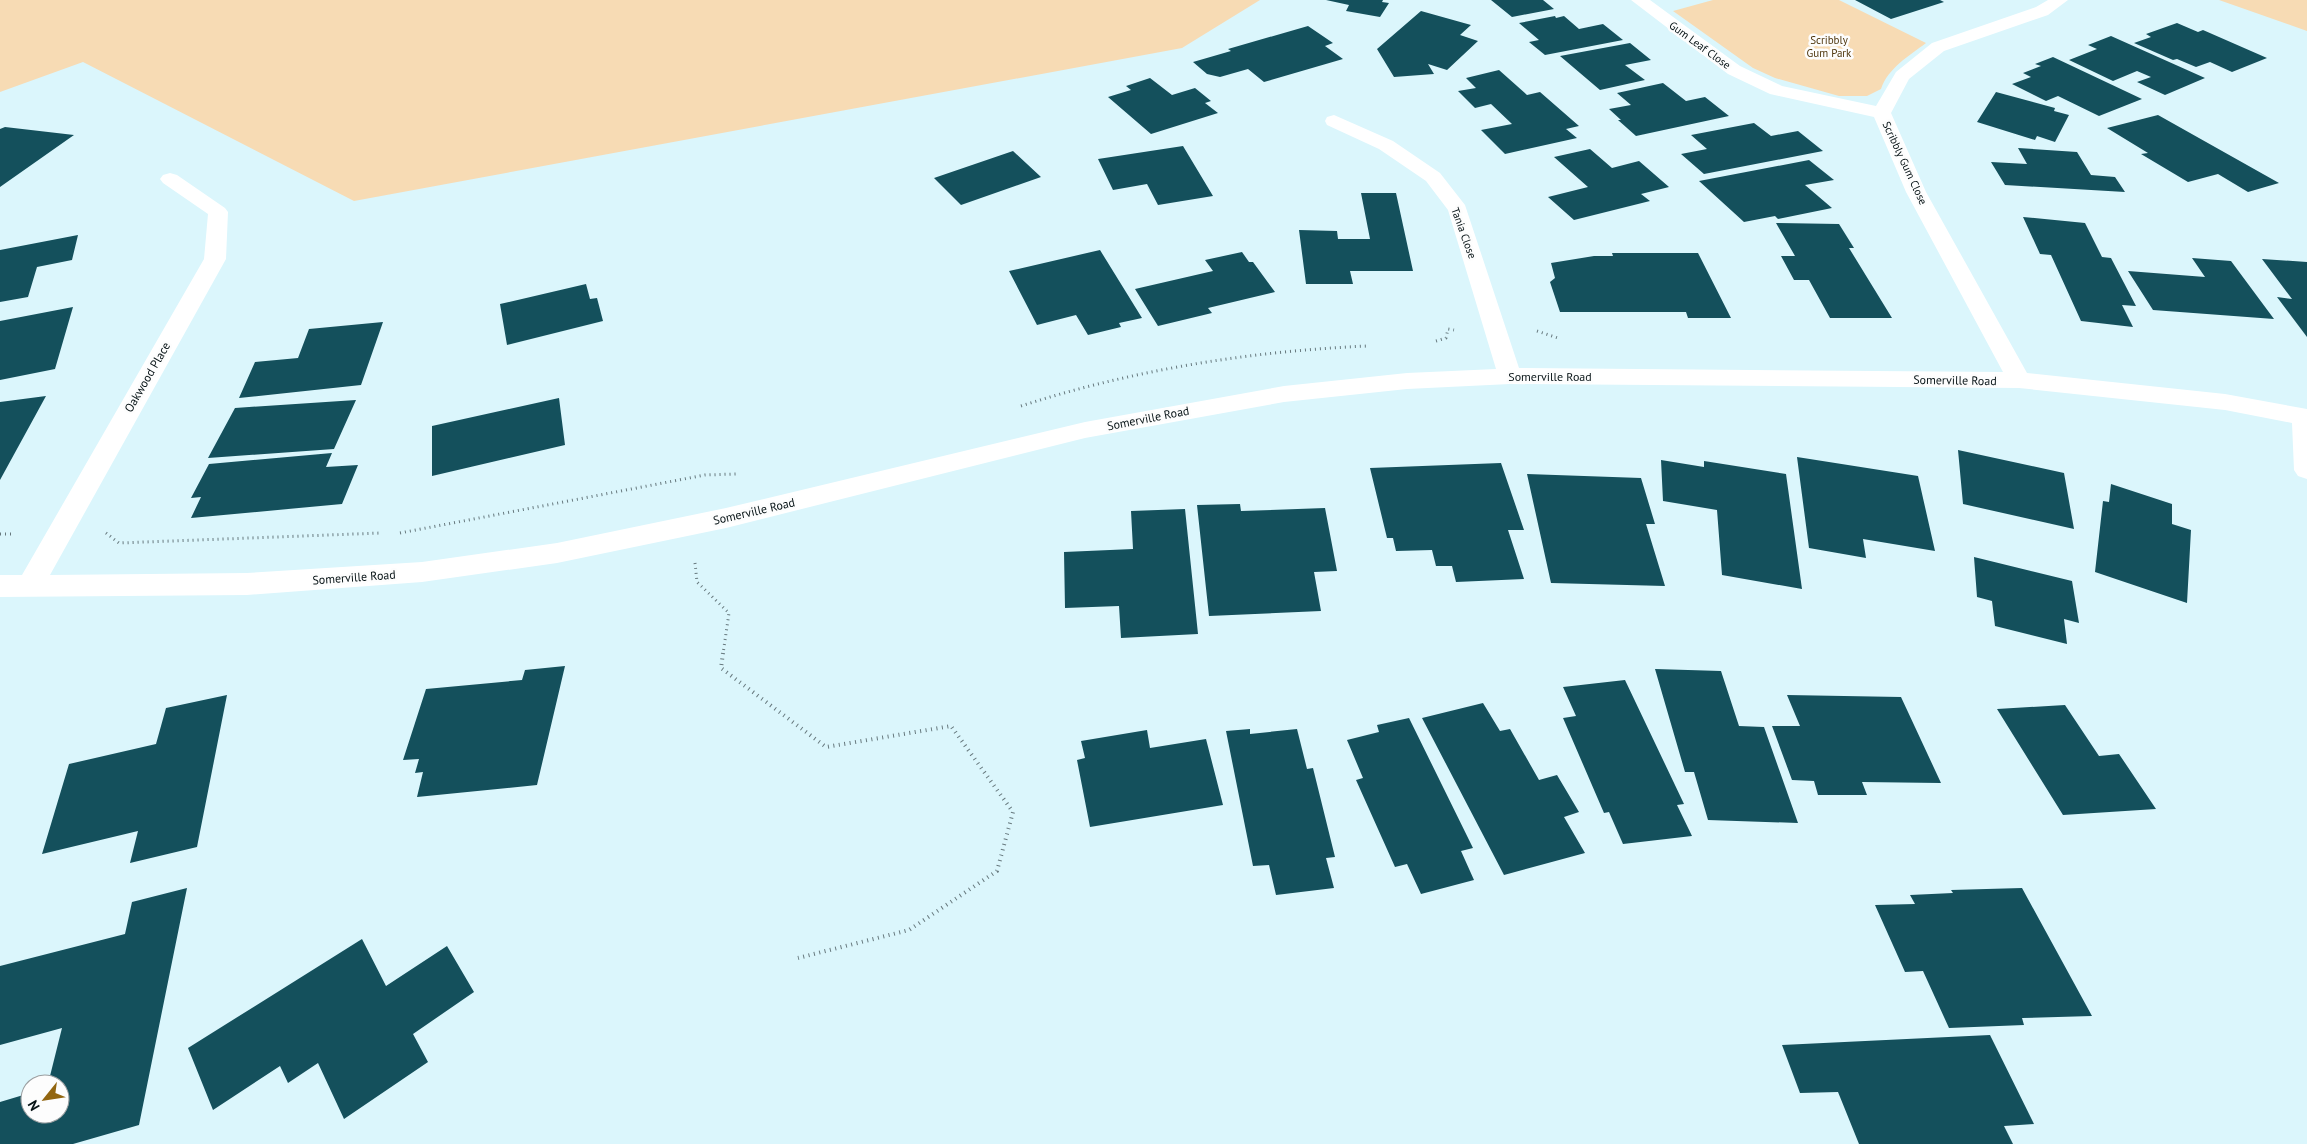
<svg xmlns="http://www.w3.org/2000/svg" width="2307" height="1144" font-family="'PT Sans',sans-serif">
<rect width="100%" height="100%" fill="#dbf6fc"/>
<path fill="#f7dbb4" d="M 0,0 L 1260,0 L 1182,48 L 354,201 L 83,62 L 0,92 Z
M 1713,0 L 1839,0 L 1926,43 C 1909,56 1888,68 1881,89 L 1867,96 L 1839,96 L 1775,78 L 1753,68 L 1673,11 Z
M 2219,0 L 2307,0 L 2307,31 Z"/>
<path fill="#14505c" d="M 1326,0 L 1383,0 L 1382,2 L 1389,3 L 1380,17 L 1346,11 L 1349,5 Z
M 1491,0 L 1543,0 L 1554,9 L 1512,17 Z
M 1855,0 L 1940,0 L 1944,2 L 1891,19 Z
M 1421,11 L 1471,25 L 1460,35 L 1478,41 L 1447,70 L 1428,64 L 1434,74 L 1394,77 L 1377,49 Z
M 1555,16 L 1556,18 L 1564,16 L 1579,29 L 1603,24 L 1623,40 L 1545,55 L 1529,42 L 1539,40 L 1519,23 Z
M 2177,23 L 2198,32 L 2203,30 L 2267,58 L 2232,72 L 2210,62 L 2196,67 L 2177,59 L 2173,60 L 2134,43 L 2151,37 L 2146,34 Z
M 1308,26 L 1333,43 L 1325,46 L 1343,59 L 1264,82 L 1248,69 L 1220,77 L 1207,74 L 1193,62 L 1231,51 L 1228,49 Z
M 2111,36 L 2205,78 L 2165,95 L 2137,82 L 2151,77 L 2137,71 L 2113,81 L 2069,60 L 2097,49 L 2088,45 Z
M 1630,43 L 1651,60 L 1625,65 L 1645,80 L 1600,90 L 1560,56 Z
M 2053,57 L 2142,99 L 2099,116 L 2058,96 L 2046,101 L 2012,84 L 2031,77 L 2023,73 L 2041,66 L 2035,64 Z
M 1499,70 L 1527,95 L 1540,92 L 1579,126 L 1566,129 L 1577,138 L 1505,154 L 1481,130 L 1512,124 L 1491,104 L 1475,108 L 1458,91 L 1476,88 L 1466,78 Z
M 1150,78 L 1172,95 L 1195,88 L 1211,101 L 1205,103 L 1218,113 L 1151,134 L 1108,97 L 1131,90 L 1126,86 Z
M 1663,83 L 1686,101 L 1705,97 L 1729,116 L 1636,136 L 1618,120 L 1621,120 L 1609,109 L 1631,105 L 1617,93 Z
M 1996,92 L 2055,108 L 2054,111 L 2069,115 L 2055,142 L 2037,136 L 2035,140 L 1977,122 Z
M 2158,115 L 2279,183 L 2248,192 L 2218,174 L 2188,182 L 2141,154 L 2148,153 L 2107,128 Z
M 1754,123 L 1771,136 L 1798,131 L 1823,151 L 1704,174 L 1681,154 L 1707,149 L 1691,135 Z
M 5,127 L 74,135 L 0,187 L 0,129 Z
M 1183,146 L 1213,196 L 1158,205 L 1147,184 L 1113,190 L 1098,159 Z
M 2018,148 L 2077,152 L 2091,175 L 2115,177 L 2125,192 L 2005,185 L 1991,162 L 2027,164 Z
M 1590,149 L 1612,168 L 1639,161 L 1669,187 L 1641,194 L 1650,201 L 1574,220 L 1548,197 L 1588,187 L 1554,157 Z
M 1013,151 L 1041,177 L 961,205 L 934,178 Z
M 1809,160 L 1834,180 L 1805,185 L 1832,208 L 1778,219 L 1775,216 L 1744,222 L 1699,181 Z
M 1361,193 L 1396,193 L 1413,271 L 1350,271 L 1353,284 L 1306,284 L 1299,230 L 1337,231 L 1338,239 L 1370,239 Z
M 2023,217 L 2085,223 L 2102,257 L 2111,258 L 2136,306 L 2122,305 L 2133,327 L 2081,321 L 2051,255 L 2040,254 Z
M 1776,223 L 1839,224 L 1854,248 L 1849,248 L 1892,318 L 1830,318 L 1809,280 L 1794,280 L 1781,256 L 1795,256 Z
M 78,235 L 72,260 L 37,267 L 28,297 L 0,302 L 0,250 Z
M 1100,250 L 1142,318 L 1119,323 L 1121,327 L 1088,335 L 1076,315 L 1037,325 L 1009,271 Z
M 1242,252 L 1249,262 L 1253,262 L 1275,292 L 1208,308 L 1212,313 L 1158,326 L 1135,289 L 1213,271 L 1205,260 Z
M 1612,253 L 1698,253 L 1731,318 L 1688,318 L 1686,312 L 1560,312 L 1550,282 L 1555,278 L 1551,263 L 1594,256 L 1613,256 Z
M 2192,258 L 2231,261 L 2274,319 L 2153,310 L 2128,271 L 2205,277 Z
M 2262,259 L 2307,262 L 2307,337 L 2277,297 L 2292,299 Z
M 586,284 L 590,299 L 597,298 L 603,321 L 507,345 L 500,304 Z
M 73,307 L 55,369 L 0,380 L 0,321 Z
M 383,322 L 361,385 L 239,398 L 255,362 L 298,358 L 309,329 Z
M 46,396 L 0,480 L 0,402 Z
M 559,398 L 565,445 L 432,476 L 432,426 Z
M 356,400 L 334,449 L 208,458 L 235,408 Z
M 1958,450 L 2064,473 L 2074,529 L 1963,504 Z
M 332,453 L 326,467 L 358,465 L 342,504 L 191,518 L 201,497 L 191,498 L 209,464 Z
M 1797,457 L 1918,476 L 1935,551 L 1863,539 L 1866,558 L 1809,548 Z
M 1661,460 L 1704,467 L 1704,461 L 1786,474 L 1802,589 L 1722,575 L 1717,510 L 1663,501 Z
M 1501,463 L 1524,530 L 1508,530 L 1524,579 L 1456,582 L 1452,566 L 1436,566 L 1432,550 L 1396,551 L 1393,538 L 1387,538 L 1370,468 Z
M 1527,474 L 1641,478 L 1655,524 L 1646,524 L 1665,586 L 1551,583 Z
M 2111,484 L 2172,504 L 2172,524 L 2191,530 L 2187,603 L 2095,572 L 2103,501 L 2109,502 Z
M 1240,504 L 1241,511 L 1325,508 L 1337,571 L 1314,572 L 1321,611 L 1209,616 L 1197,505 Z
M 1185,509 L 1198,634 L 1121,638 L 1119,606 L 1065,608 L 1064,552 L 1133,549 L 1131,511 Z
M 1974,557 L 2072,581 L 2079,623 L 2064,619 L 2067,644 L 1995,626 L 1992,601 L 1977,597 Z
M 565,666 L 537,785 L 417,797 L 423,772 L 415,773 L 419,759 L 403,760 L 426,689 L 522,680 L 525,670 Z
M 1655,669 L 1721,671 L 1739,726 L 1764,727 L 1798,823 L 1708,820 L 1694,772 L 1685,772 Z
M 1625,680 L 1684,804 L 1677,805 L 1692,836 L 1623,844 L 1609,812 L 1604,813 L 1563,718 L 1576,716 L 1563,687 Z
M 227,695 L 197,847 L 130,863 L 138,831 L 42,854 L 69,764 L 156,744 L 166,708 Z
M 1787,695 L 1901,697 L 1941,783 L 1862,782 L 1867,795 L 1818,795 L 1814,781 L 1792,780 L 1772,726 L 1800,726 Z
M 1483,703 L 1500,731 L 1510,729 L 1539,780 L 1557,775 L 1579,812 L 1564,817 L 1585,853 L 1504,875 L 1422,718 Z
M 2065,705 L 2099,756 L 2119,754 L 2156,809 L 2063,815 L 1997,709 Z
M 1409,718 L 1473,848 L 1461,851 L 1474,880 L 1421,894 L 1407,864 L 1395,867 L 1356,780 L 1363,778 L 1347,740 L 1379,732 L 1377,725 Z
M 1250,729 L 1250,734 L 1297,729 L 1307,769 L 1313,768 L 1335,857 L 1326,858 L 1334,888 L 1276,895 L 1269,865 L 1253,866 L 1226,731 Z
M 1147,730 L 1150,748 L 1206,739 L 1223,805 L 1090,827 L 1077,760 L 1085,758 L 1081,741 Z
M 187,888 L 139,1125 L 73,1144 L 0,1144 L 0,1102 L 30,1093 L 30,1114 L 60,1114 L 60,1084 L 48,1084 L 62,1028 L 0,1045 L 0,966 L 125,934 L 132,902 Z
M 2022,888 L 2092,1016 L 2022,1018 L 2024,1025 L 1949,1028 L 1923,971 L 1905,972 L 1875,905 L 1915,904 L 1910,895 L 1953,893 L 1951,890 Z
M 362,939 L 386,986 L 447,946 L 474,992 L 413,1034 L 428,1062 L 344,1119 L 318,1063 L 288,1083 L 280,1066 L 213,1110 L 188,1048 Z
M 1990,1035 L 2034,1124 L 2004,1126 L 2013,1144 L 1859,1144 L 1838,1092 L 1800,1093 L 1782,1045 Z"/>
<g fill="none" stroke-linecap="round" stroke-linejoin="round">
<path stroke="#67797e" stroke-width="3" stroke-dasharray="1 4" stroke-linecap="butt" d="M 1537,331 L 1558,338
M 1436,341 L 1446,338 L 1448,329 L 1454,330
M 1021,406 C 1132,370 1251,351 1368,346
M 106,533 L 119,543 L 381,533
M 400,533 L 705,475 L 736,474
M 0,534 L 14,534
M 695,563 L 697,582 L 729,613 L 723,654"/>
<path stroke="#67797e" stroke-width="4" stroke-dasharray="1 4.5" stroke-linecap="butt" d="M 723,653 L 721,668 L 826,747 L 951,726 L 1013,812 L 997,871 L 909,930 L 798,958"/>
<path fill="#fff" fill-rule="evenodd" d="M 1631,0 L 1650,0 L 1740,66 L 1782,86 L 1876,106 L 1896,72 L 1932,43 L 2036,7 L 2048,0 L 2068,0 L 2048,15 L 1944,51 L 1909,79 L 1891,113 L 1926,192 L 2027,373 L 2225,394 L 2307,409 L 2307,479 L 2298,476 L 2294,470 L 2292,423 L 2225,410 L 2019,388 L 1510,384 L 1407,389 L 1284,402 L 1085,438 L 726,528 L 557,563 L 422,582 L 247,595 L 0,597 L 0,575 L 22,575 L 204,259 L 208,214 L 163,183 L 160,179 L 163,175 L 170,173 L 177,175 L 225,208 L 228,212 L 226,259 L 50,575 L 247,573 L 422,562 L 557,543 L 726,508 L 1085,422 L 1284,386 L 1407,373 L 1496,369 L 1448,210 L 1426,181 L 1379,149 L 1327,125 L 1325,121 L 1327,117 L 1334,115 L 1393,141 L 1440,173 L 1465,205 L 1519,368 L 2003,372 L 1906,192 L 1874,117 L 1770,94 L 1728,74 Z"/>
</g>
<g text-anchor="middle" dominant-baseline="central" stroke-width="5" stroke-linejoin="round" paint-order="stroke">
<g font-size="11" fill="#4f370e" stroke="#fdfdfd">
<text x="1829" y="40">Scribbly<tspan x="1829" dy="13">Gum Park</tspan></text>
</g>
<g font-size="11" fill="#071316" stroke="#fdfdfd">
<text transform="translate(1700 45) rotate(36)">Gum Leaf Close</text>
<text transform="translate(1905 163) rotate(65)">Scribbly Gum Close</text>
<text transform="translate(1464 233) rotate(70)">Tania Close</text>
</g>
<g font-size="12" fill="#071316" stroke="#fdfdfd">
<text x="1550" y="376">Somerville Road</text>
<text transform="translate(147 377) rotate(-60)">Oakwood Place</text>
<text transform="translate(1955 380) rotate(1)">Somerville Road</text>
<text transform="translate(1148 418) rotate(-11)">Somerville Road</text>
<text transform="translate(754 511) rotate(-13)">Somerville Road</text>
<text transform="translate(354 577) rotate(-4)">Somerville Road</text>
</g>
</g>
<g transform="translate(45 1099) rotate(240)"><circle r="24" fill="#fdfdfd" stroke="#9b9fa1"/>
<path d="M0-4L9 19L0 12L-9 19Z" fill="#926611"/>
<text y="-8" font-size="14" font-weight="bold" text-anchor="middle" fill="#071316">N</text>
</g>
</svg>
